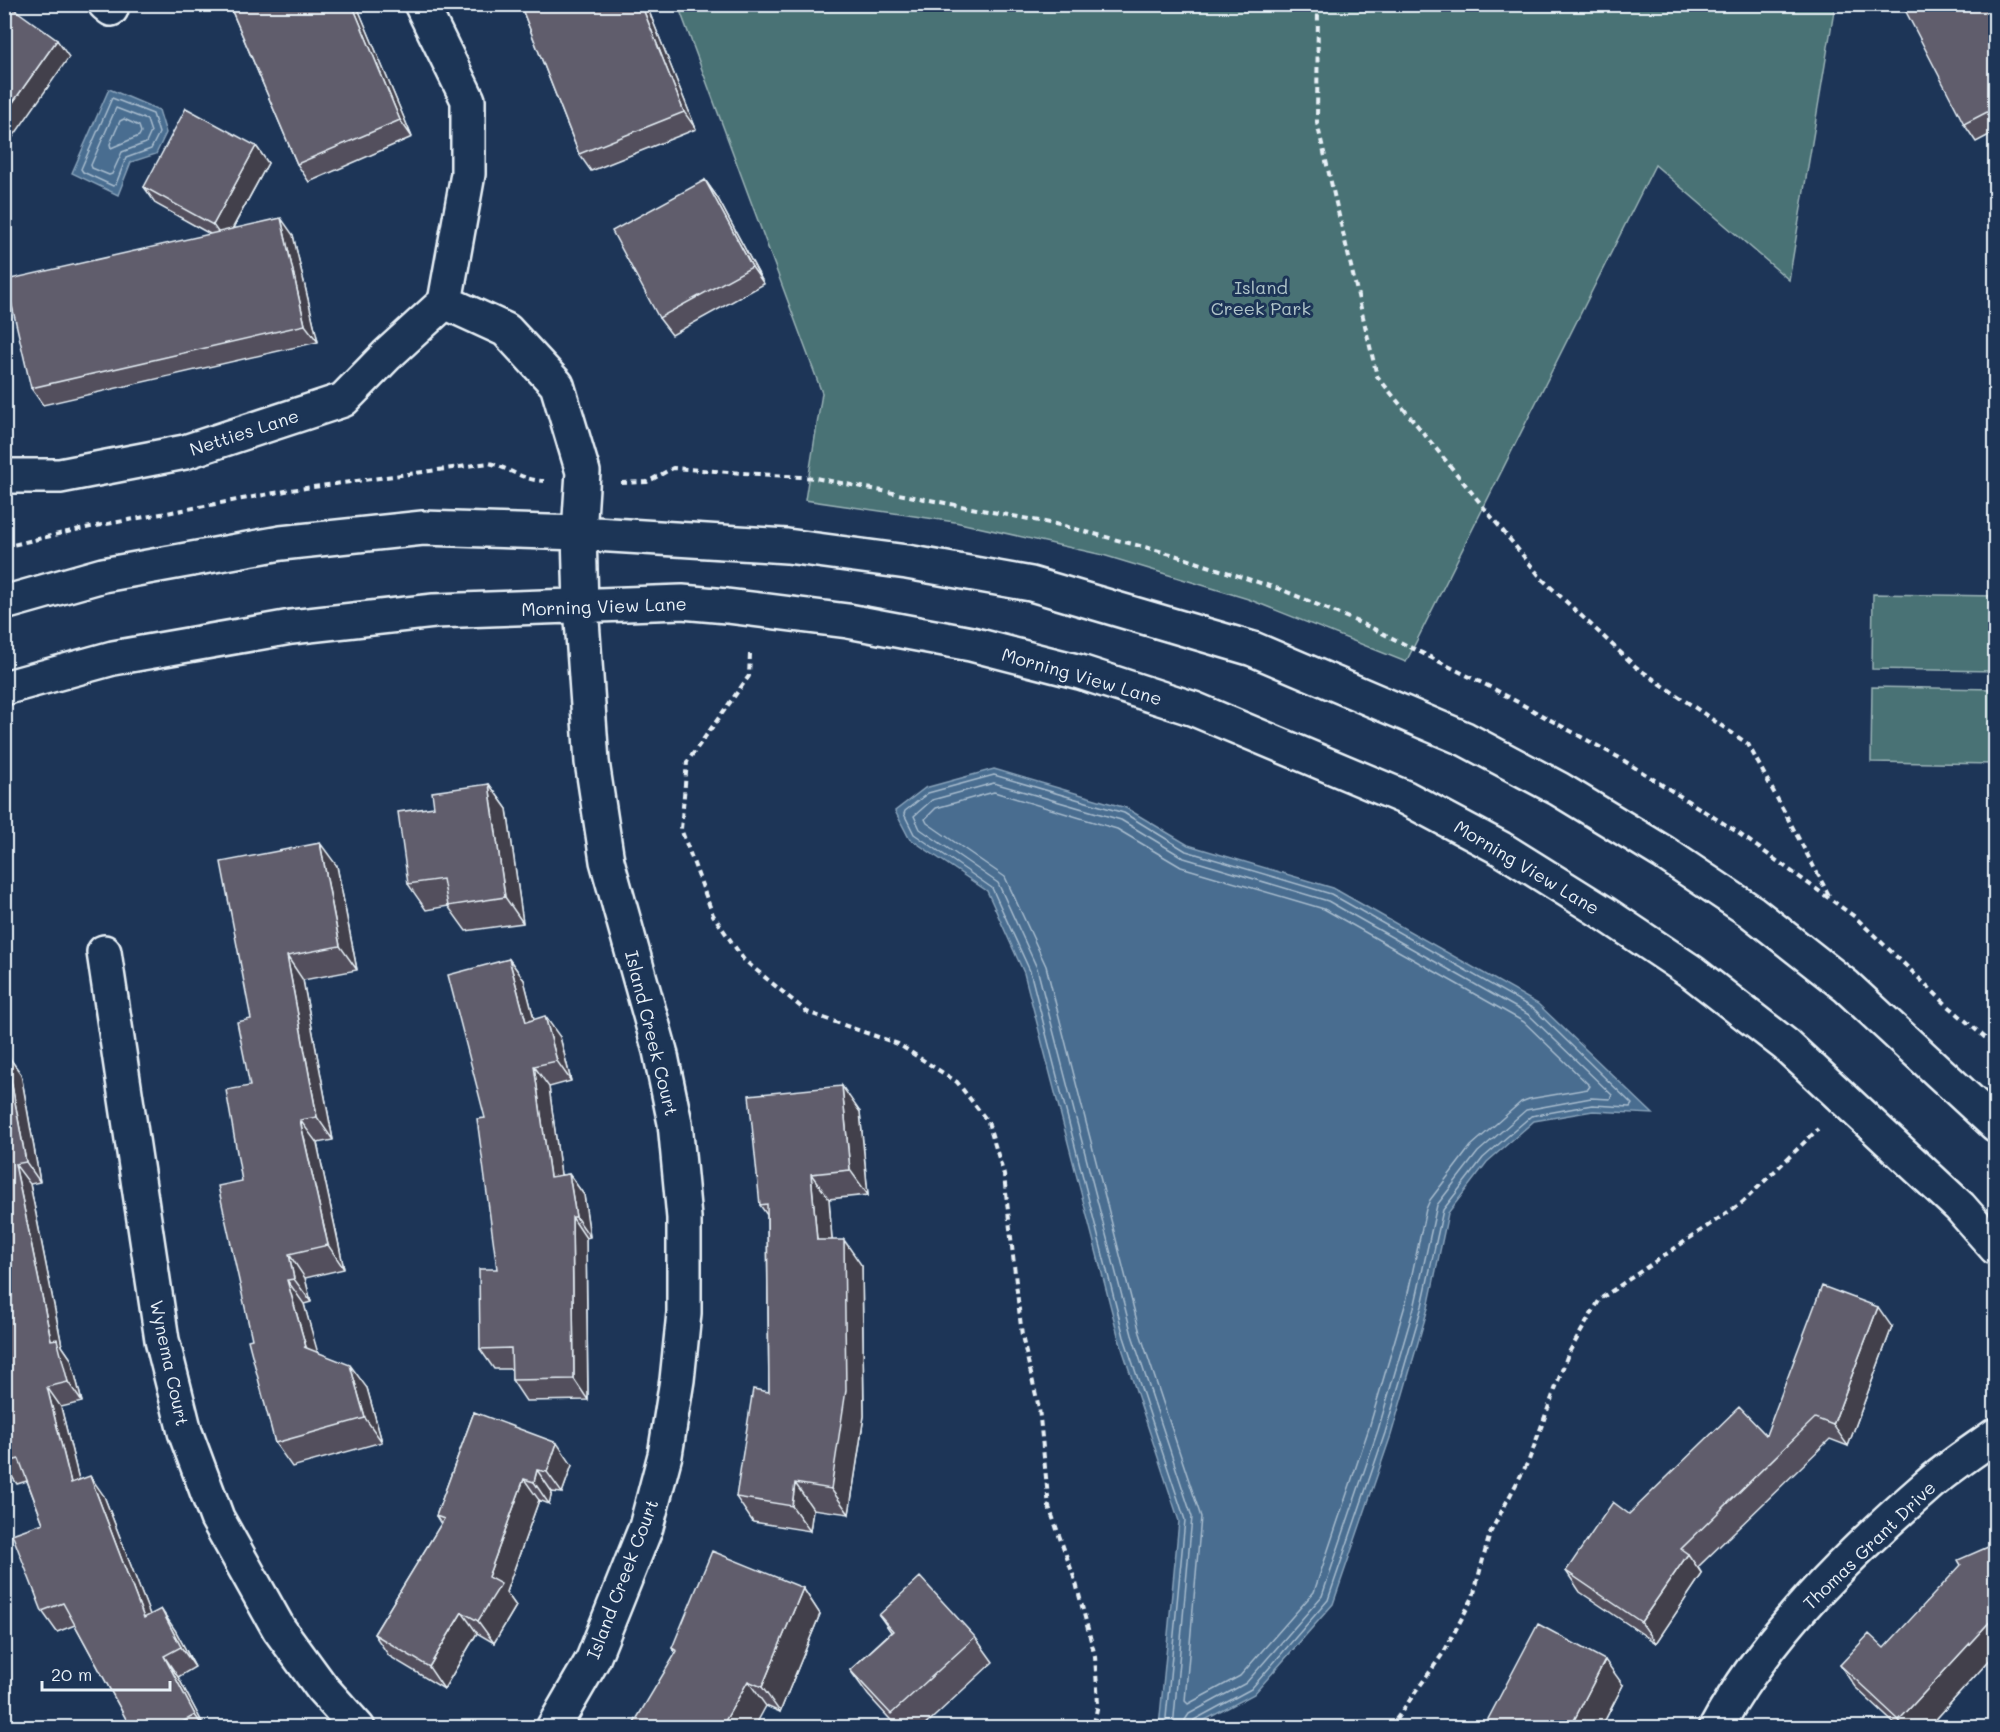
<svg xmlns="http://www.w3.org/2000/svg" width="2000" height="1732" font-family="Mali,sans-serif">
<rect width="100%" height="100%" fill="#1d3557"/>
<filter id="ink" filterUnits="userSpaceOnUse"><feTurbulence type="fractalNoise" baseFrequency=".0167" numOctaves="2"/><feDisplacementMap in="SourceGraphic" scale="12" xChannelSelector="R" yChannelSelector="G"/><feConvolveMatrix kernelMatrix="1 2 1 2 8 2 1 2 1" color-interpolation-filters="sRGB"/></filter>
<g filter="url(#ink)">
<path fill="#4a7275" stroke="#99b2b6" stroke-width="1.5" d="M 678,5 L 678,4 L 1835,5 L 1789,280 L 1655,165 L 1406,662 L 1248,599 L 1103,555 L 955,522 L 805,500 L 822,393 Z
M 1873,594 L 1995,596 L 1995,671 L 1872,669 Z
M 1872,687 L 1995,689 L 1995,764 L 1871,762 Z"/>
<path fill="#486d90" stroke="#88a2ba" stroke-width="1.5" d="M 109,89 L 159,110 L 166,133 L 156,154 L 131,162 L 118,195 L 72,173 Z
M 994,769 L 1126,808 L 1188,845 L 1333,888 L 1538,1004 L 1653,1114 L 1593,1111 L 1534,1121 L 1487,1162 L 1448,1213 L 1428,1308 L 1391,1435 L 1333,1604 L 1254,1694 L 1192,1727 L 1159,1727 L 1179,1521 L 1119,1339 L 1024,973 L 987,891 L 909,838 L 895,811 L 925,788 Z"/>
<g fill="none" stroke-linecap="round" stroke-linejoin="round">
<path stroke="#a8bcce" stroke-width="1.5" d="M 112,98 L 153,114 L 159,133 L 151,149 L 126,158 L 116,184 L 113,186 L 83,172 L 81,169 Z
M 116,108 L 147,120 L 151,132 L 146,143 L 122,152 L 112,174 L 109,175 L 92,168 L 91,165 Z
M 124,119 L 139,126 L 141,132 L 139,136 L 111,148 L 110,144 L 120,121 Z
M 994,792 L 1117,829 L 1181,867 L 1324,909 L 1524,1022 L 1590,1086 L 1588,1089 L 1529,1099 L 1521,1102 L 1471,1146 L 1430,1200 L 1426,1209 L 1406,1302 L 1369,1428 L 1314,1592 L 1240,1676 L 1188,1704 L 1185,1701 L 1201,1517 L 1140,1333 L 1046,966 L 1005,877 L 927,823 L 925,819 L 936,808 Z
M 1165,1728 L 1185,1520 L 1124,1337 L 1030,971 L 992,888 L 914,834 L 904,814 L 905,811 L 928,793 L 994,775 L 1124,813 L 1186,851 L 1331,894 L 1534,1009 L 1632,1104 L 1630,1107 L 1592,1105 L 1531,1116 L 1483,1158 L 1443,1210 L 1422,1306 L 1385,1433 L 1328,1600 L 1251,1689 L 1194,1720 L 1191,1728
M 1173,1728 L 1192,1517 L 1132,1335 L 1037,968 L 998,883 L 920,829 L 914,816 L 932,800 L 994,783 L 1121,820 L 1184,858 L 1328,901 L 1529,1015 L 1612,1095 L 1610,1099 L 1591,1098 L 1526,1110 L 1478,1152 L 1437,1205 L 1415,1304 L 1378,1430 L 1322,1596 L 1246,1683 L 1189,1714 L 1185,1720 L 1183,1728"/>
<defs>
<path id="minor" d="M 105,4 L 111,9
M 445,302 L 506,330 L 557,385 L 583,472 L 579,533 L 581,606 L 592,762 L 607,861 L 660,1051 L 675,1123 L 684,1218 L 684,1313 L 677,1380 L 665,1455 L 646,1527 L 593,1659 L 553,1728
M 4,476 L 60,476 L 185,452 L 343,400 L 387,355 L 445,302 L 468,174 L 468,100 L 421,4
M 4,603 L 103,575 L 281,543 L 423,528 L 579,533 L 787,546 L 907,562 L 1031,584 L 1253,649 L 1465,739 L 1559,789 L 1664,853 L 1752,912 L 1846,986 L 1996,1125
M 4,688 L 113,658 L 291,627 L 434,611 L 682,602 L 727,606 L 848,621 L 971,644 L 1080,672 L 1194,709 L 1406,798 L 1500,848 L 1604,913 L 1692,972 L 1786,1045 L 1960,1207 L 1996,1248
M 104,952 L 162,1340 L 185,1432 L 217,1518 L 279,1629 L 322,1688 L 358,1728
M 1716,1728 C 1767,1634 1846,1557 1926,1487 C 1947,1468 1972,1452 1996,1435"/>
</defs>
<use href="#minor" stroke="#e8f1f8" stroke-width="38"/>
<path stroke="#e8f1f8" stroke-width="4" stroke-dasharray="6 4.5" stroke-linecap="butt" d="M 1318,4 L 1317,123 L 1377,376 L 1542,579 L 1636,667 L 1748,744 L 1831,899
M 621,483 L 647,482 L 673,468 L 815,478 L 1060,525 L 1171,554 L 1285,591 L 1372,628 L 1492,688 L 1618,757 L 1734,830 L 1855,917 L 1946,1004 L 1996,1047
M 4,547 L 80,529 L 291,490 L 489,463 C 511,469 522,480 544,481
M 750,654 L 749,676 L 687,762 L 681,829 L 713,915 L 744,960 L 807,1012 L 898,1044 L 957,1082 L 988,1122 L 1004,1175 L 1022,1336 L 1039,1408 L 1049,1507 L 1076,1583 L 1095,1656 L 1098,1704 L 1093,1728
M 1390,1728 L 1444,1652 L 1473,1597 L 1490,1533 L 1529,1460 L 1568,1354 L 1600,1299 L 1743,1202 L 1818,1129"/>
<use href="#minor" stroke="#1d3557" stroke-width="33"/>
</g>
<path fill="#53505d" stroke="#e8f1f8" stroke-width="1.5" d="M 229,4 L 356,4 L 412,137 L 309,182 L 297,164 Z
M 520,4 L 646,4 L 696,129 L 591,171 L 579,154 Z
M 1995,4 L 1995,132 L 1976,142 L 1964,124 Z
M 256,146 L 268,163 L 233,228 L 293,235 L 318,342 L 43,405 L 31,388 L 210,234 L 156,204 L 144,187 Z
M 705,180 L 717,197 L 764,284 L 672,335 L 659,318 Z
M 489,784 L 507,809 L 523,923 L 466,931 L 448,906 L 426,910 L 408,884 L 434,807 Z
M 337,866 L 357,970 L 303,980 L 333,1140 L 317,1143 L 344,1269 L 305,1278 L 311,1302 L 304,1304 L 317,1352 L 367,1388 L 382,1442 L 292,1467 L 275,1443 L 252,1339 L 242,1181 L 250,1086 L 251,1019 Z
M 509,959 L 524,980 L 534,1019 L 560,1037 L 571,1081 L 549,1087 L 561,1175 L 569,1174 L 584,1195 L 590,1237 L 586,1238 L 588,1400 L 526,1401 L 512,1380 L 512,1369 L 494,1369 L 480,1349 L 497,1269 L 485,1118 Z
M 6,1053 L 21,1074 L 40,1182 L 30,1184 L 62,1346 L 71,1359 L 82,1402 L 61,1407 L 79,1480 L 104,1496 L 150,1615 L 175,1630 L 195,1667 L 178,1677 L 205,1728 L 131,1728 L 75,1625 L 57,1632 L 42,1611 L 43,1523 L 27,1481 L 17,1484 L 4,1465 L 4,1054 Z
M 860,1112 L 868,1195 L 829,1199 L 832,1240 L 862,1266 L 864,1416 L 849,1514 L 813,1509 L 810,1531 L 753,1522 L 736,1497 L 769,1392 L 767,1215 L 760,1205 Z
M 1892,1327 L 1848,1446 L 1830,1439 L 1698,1567 L 1702,1574 L 1656,1643 L 1580,1592 L 1566,1571 L 1629,1514 L 1766,1435 Z
M 474,1412 L 572,1465 L 562,1493 L 552,1492 L 549,1504 L 539,1500 L 506,1592 L 516,1606 L 494,1643 L 477,1633 L 444,1689 L 389,1656 L 374,1634 L 441,1524 L 436,1516 Z
M 803,1588 L 820,1614 L 780,1712 L 766,1706 L 675,1653 L 672,1648 Z
M 879,1615 L 975,1637 L 993,1662 L 922,1728 L 898,1728 L 868,1695 L 850,1670 L 891,1632 Z
M 1884,1648 L 1995,1654 L 1928,1728 L 1899,1728 L 1855,1687 L 1840,1665 Z
M 1623,1685 L 1601,1728 L 1492,1728 L 1487,1721 Z"/>
<path fill="#43414c" stroke="#e8f1f8" stroke-width="1.5" d="M 352,4 L 356,4 L 412,137 L 400,120 Z
M 641,4 L 646,4 L 696,129 L 684,112 Z
M 57,40 L 69,57 L 6,147 L 4,145 L 4,115 Z
M 256,146 L 268,163 L 225,242 L 213,225 Z
M 705,180 L 717,197 L 764,284 L 752,267 Z
M 281,218 L 293,235 L 318,342 L 305,325 Z
M 489,784 L 507,809 L 523,923 L 505,897 Z
M 320,843 L 337,866 L 357,970 L 340,946 Z
M 287,956 L 303,980 L 333,1140 L 317,1117 Z
M 509,959 L 524,980 L 540,1042 L 526,1022 Z
M 545,1016 L 560,1037 L 571,1081 L 557,1061 Z
M 6,1053 L 21,1074 L 40,1182 L 26,1162 Z
M 534,1066 L 549,1087 L 564,1197 L 550,1177 Z
M 842,1086 L 860,1112 L 868,1195 L 850,1170 Z
M 300,1120 L 317,1143 L 344,1269 L 328,1245 Z
M 15,1164 L 30,1184 L 62,1346 L 71,1359 L 82,1402 L 68,1382 L 51,1340 Z
M 569,1174 L 584,1195 L 590,1237 L 576,1217 Z
M 811,1174 L 829,1199 L 834,1266 L 817,1240 Z
M 572,1217 L 586,1238 L 588,1400 L 574,1379 Z
M 844,1240 L 862,1266 L 864,1416 L 849,1514 L 831,1489 Z
M 289,1254 L 305,1278 L 311,1302 L 294,1279 Z
M 287,1280 L 304,1304 L 323,1371 L 306,1347 Z
M 1878,1307 L 1892,1327 L 1848,1446 L 1833,1425 Z
M 350,1365 L 367,1388 L 382,1442 L 365,1418 Z
M 47,1387 L 61,1407 L 85,1504 L 71,1483 Z
M 557,1443 L 572,1465 L 562,1493 L 547,1472 Z
M 537,1470 L 552,1492 L 549,1504 L 534,1482 Z
M 90,1476 L 104,1496 L 159,1638 L 144,1618 Z
M 524,1479 L 539,1500 L 506,1592 L 516,1606 L 494,1643 L 478,1621 L 488,1577 Z
M 795,1483 L 813,1509 L 810,1531 L 792,1506 Z
M 1688,1554 L 1702,1574 L 1656,1643 L 1641,1622 Z
M 803,1588 L 820,1614 L 780,1712 L 762,1687 Z
M 161,1609 L 175,1630 L 195,1667 L 181,1647 Z
M 462,1612 L 477,1633 L 444,1689 L 429,1667 Z
M 1995,1616 L 1995,1654 L 1928,1728 L 1904,1728 L 1899,1720 Z
M 164,1656 L 178,1677 L 205,1728 L 204,1728 L 195,1715 Z
M 1605,1660 L 1623,1685 L 1601,1728 L 1570,1728 Z
M 748,1681 L 766,1706 L 754,1728 L 721,1728 Z"/>
<path fill="#605d6c" stroke="#e8f1f8" stroke-width="1.5" d="M 4,4 L 7,4 L 57,40 L 4,115 Z
M 229,4 L 352,4 L 400,120 L 297,164 Z
M 520,4 L 641,4 L 684,112 L 579,154 Z
M 1902,4 L 1995,4 L 1995,108 L 1964,124 Z
M 186,108 L 256,146 L 213,225 L 144,187 Z
M 705,180 L 752,267 L 659,318 L 612,231 Z
M 281,218 L 305,325 L 31,388 L 6,280 Z
M 489,784 L 505,897 L 448,906 L 443,879 L 408,884 L 398,812 L 434,807 L 432,792 Z
M 320,843 L 340,946 L 287,956 L 317,1117 L 300,1120 L 328,1245 L 289,1254 L 294,1279 L 287,1280 L 306,1347 L 304,1347 L 350,1365 L 365,1418 L 275,1443 L 248,1340 L 252,1339 L 218,1186 L 242,1181 L 226,1090 L 250,1086 L 237,1022 L 251,1019 L 221,862 Z
M 509,959 L 526,1022 L 545,1016 L 557,1061 L 534,1066 L 550,1177 L 569,1174 L 576,1217 L 572,1217 L 574,1379 L 512,1380 L 511,1348 L 480,1349 L 479,1269 L 497,1269 L 477,1119 L 485,1118 L 448,975 Z
M 6,1053 L 26,1162 L 15,1164 L 51,1340 L 57,1339 L 68,1382 L 47,1387 L 71,1483 L 90,1476 L 144,1618 L 161,1609 L 181,1647 L 164,1656 L 195,1715 L 172,1728 L 131,1728 L 63,1603 L 42,1611 L 12,1534 L 43,1523 L 19,1459 L 4,1463 L 4,1054 Z
M 842,1086 L 850,1170 L 811,1174 L 817,1240 L 844,1240 L 846,1390 L 831,1489 L 795,1483 L 792,1506 L 736,1497 L 753,1389 L 769,1392 L 767,1204 L 760,1205 L 749,1095 Z
M 1822,1286 L 1878,1307 L 1833,1425 L 1815,1418 L 1681,1549 L 1688,1554 L 1641,1622 L 1566,1571 L 1613,1502 L 1629,1514 L 1739,1407 L 1766,1435 Z
M 474,1412 L 557,1443 L 547,1472 L 537,1470 L 534,1482 L 524,1479 L 488,1577 L 501,1584 L 478,1621 L 462,1612 L 429,1667 L 374,1634 L 444,1519 L 436,1516 Z
M 1995,1544 L 1995,1616 L 1899,1720 L 1840,1665 L 1869,1634 L 1884,1648 L 1961,1565 L 1958,1560 Z
M 712,1551 L 803,1588 L 762,1687 L 748,1681 L 721,1728 L 631,1728 L 677,1651 L 672,1648 Z
M 920,1577 L 975,1637 L 891,1714 L 850,1670 L 893,1631 L 879,1615 Z
M 1538,1624 L 1605,1660 L 1570,1728 L 1500,1728 L 1487,1721 Z
M 1798,1721 L 1821,1728 L 1796,1728 Z"/>
</g>
<g text-anchor="middle" dominant-baseline="central" stroke-width="6" stroke-linejoin="round" paint-order="stroke">
<g font-size="18" fill="#b1c5ca" stroke="#1d3557">
<text x="1261" y="287">Island<tspan x="1261" dy="21">Creek Park</tspan></text>
</g>
<g font-size="18" fill="#e8f1f8" stroke="#1d3557">
<text transform="translate(244 432) rotate(-18)">Netties Lane</text>
<text transform="translate(604 606) rotate(-2)">Morning View Lane</text>
<text transform="translate(1082 676) rotate(16)">Morning View Lane</text>
<text transform="translate(1527 867) rotate(31)">Morning View Lane</text>
<text transform="translate(652 1033) rotate(76)">Island Creek Court</text>
<text transform="translate(170 1363) rotate(78)">Wynema Court</text>
<text transform="translate(1869 1545) rotate(-44)">Thomas Grant Drive</text>
<text transform="translate(622 1579) rotate(-69)">Island Creek Court</text>
</g>
</g>
<rect width="2000" height="1732" fill="none" stroke="#1d3557" stroke-width="24"/>
<rect x="12" y="12" width="1976" height="1708" fill="none" stroke="#e8f1f8" stroke-width="2" filter="url(#ink)"/>
<path d="M42 1681v9h128v-9" fill="none" stroke="#e8f1f8" stroke-width="3"/>
<text x="51" y="1681" font-size="18" fill="#e8f1f8" stroke="#1d3557" stroke-width="4.5" paint-order="stroke">20 m</text>
</svg>
